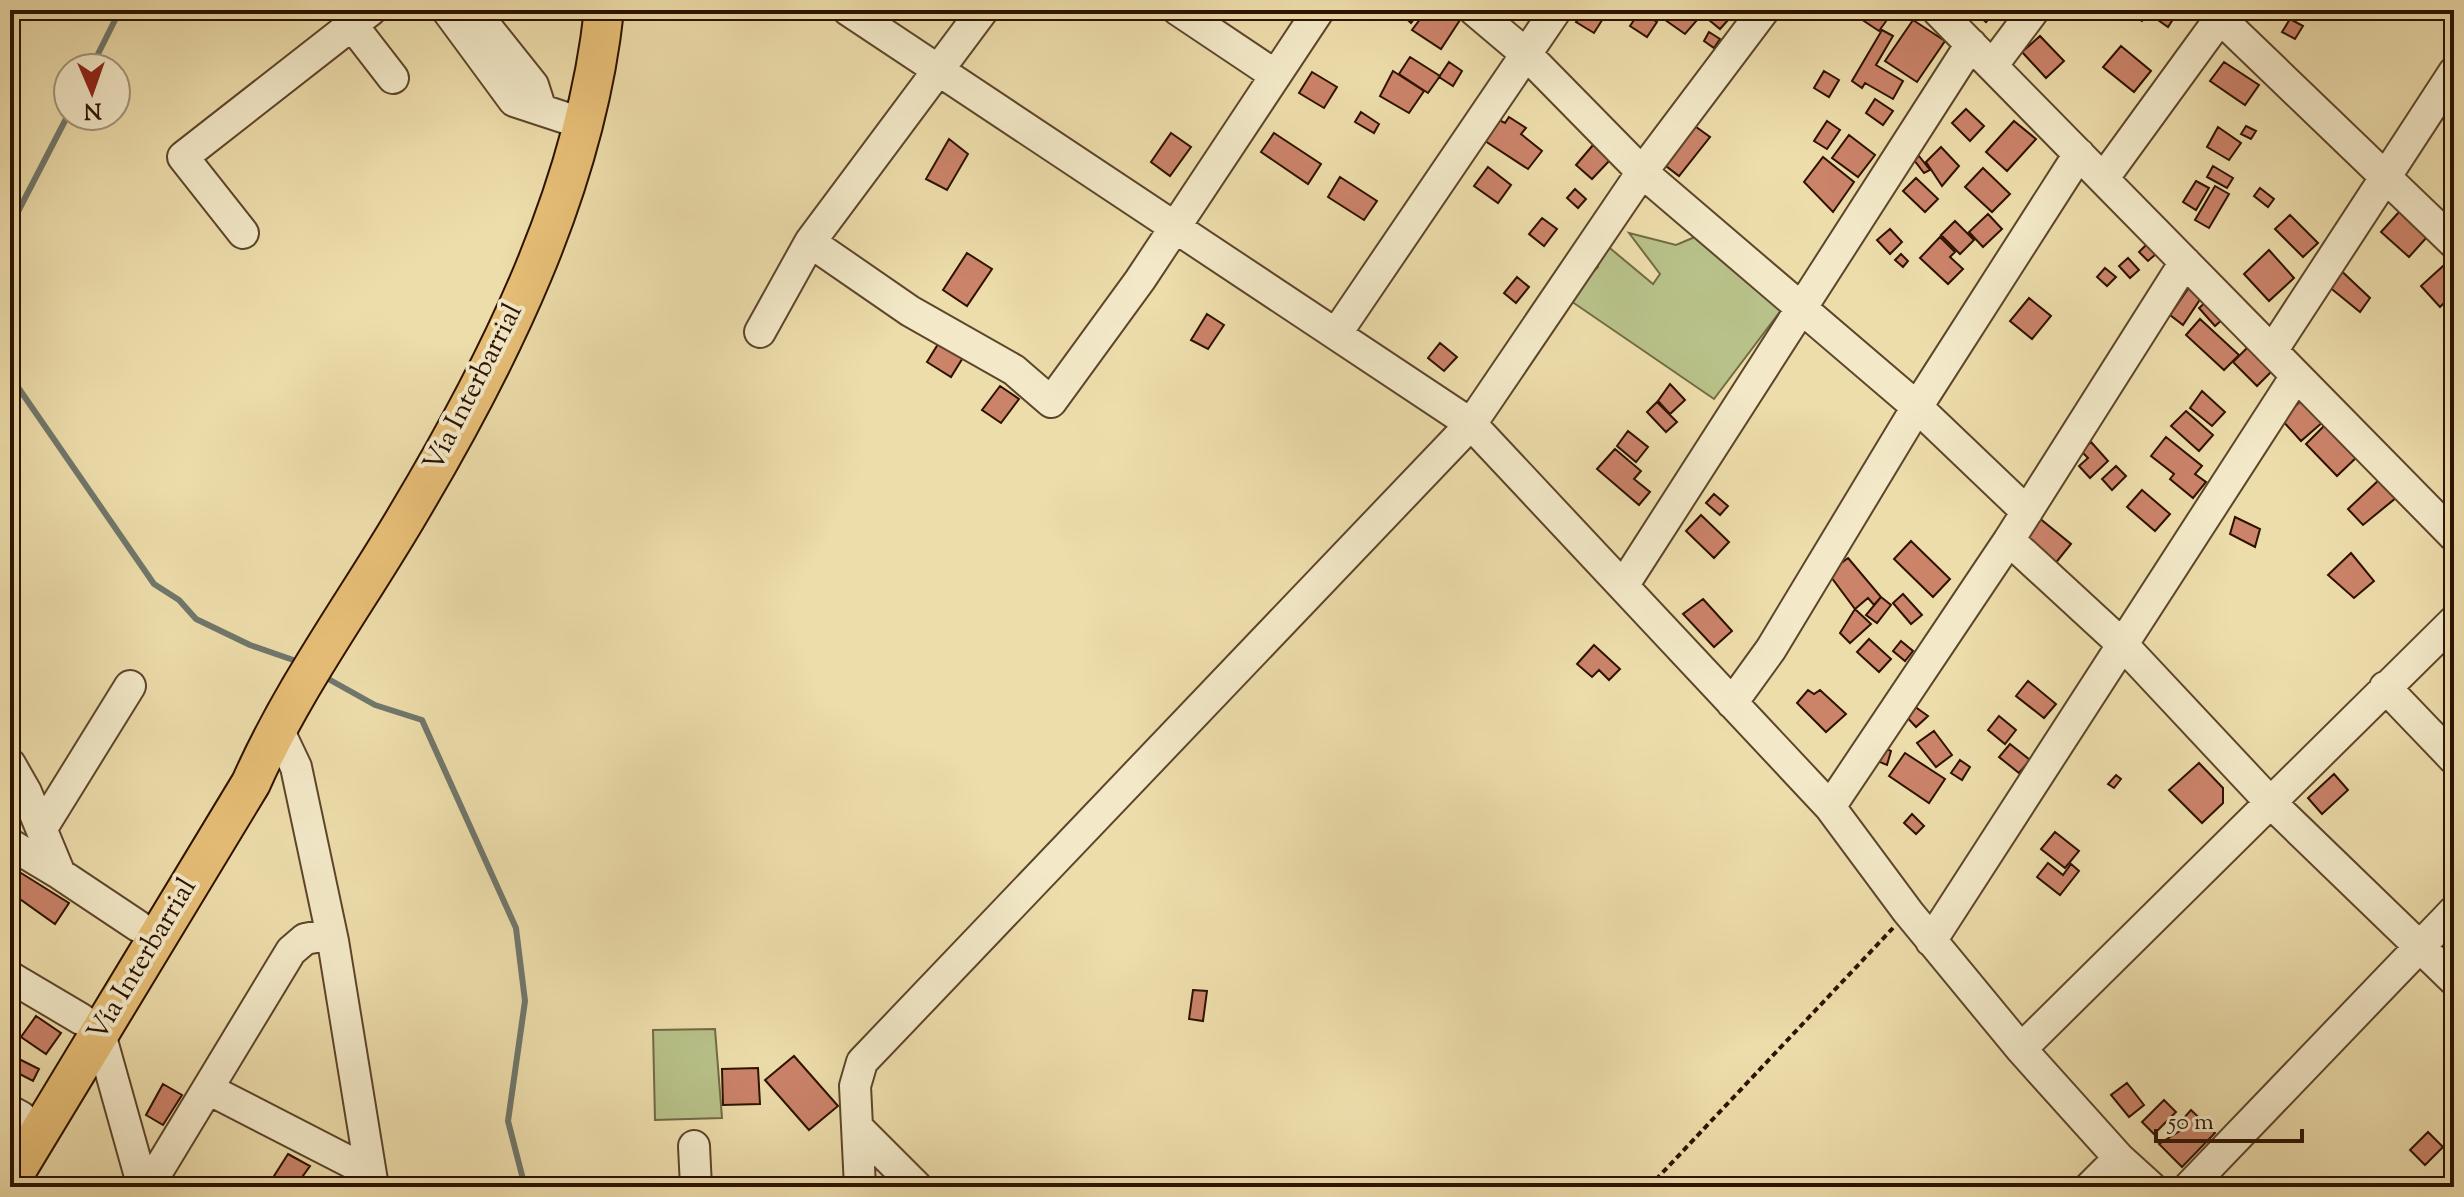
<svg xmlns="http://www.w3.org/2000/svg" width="2464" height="1197" font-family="'Sorts Mill Goudy',serif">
<rect width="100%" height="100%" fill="#edddab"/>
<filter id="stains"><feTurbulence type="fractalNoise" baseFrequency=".0025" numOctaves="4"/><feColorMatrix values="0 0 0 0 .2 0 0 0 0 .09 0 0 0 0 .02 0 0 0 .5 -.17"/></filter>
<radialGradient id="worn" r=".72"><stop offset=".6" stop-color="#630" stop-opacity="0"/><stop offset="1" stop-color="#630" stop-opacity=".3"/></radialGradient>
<path fill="#b8c189" stroke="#726a44" stroke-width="2" d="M 1629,233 L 1676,245 L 1695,237 L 1788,301 L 1714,399 L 1565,297 L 1598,267 L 1599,239 L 1653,284 L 1660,274 Z
M 715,1029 L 722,1118 L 655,1120 L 653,1030 Z"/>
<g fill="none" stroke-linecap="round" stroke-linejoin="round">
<path stroke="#70776b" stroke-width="6" d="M 91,68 L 120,10
M 10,227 L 68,115
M 10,370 L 13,380 L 154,584 L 179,600 L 196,619 L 250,645 L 299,662
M 323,676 L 375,705 L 422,720 L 516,928 L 525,1001 L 508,1121 L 525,1187"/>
</g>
<path fill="#cb836a" stroke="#2d1200" stroke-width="2" d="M 933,10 L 950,10 L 945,18 Z
M 1276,10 L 1291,10 L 1286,19 Z
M 1397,10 L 1421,10 L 1411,23 Z
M 1427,10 L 1447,10 L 1460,20 L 1441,49 L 1412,30 Z
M 1586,10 L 1604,17 L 1594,33 L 1576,22 Z
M 1666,10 L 1686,10 L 1698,19 L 1685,34 L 1661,17 Z
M 1697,10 L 1716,10 L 1728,20 L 1720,29 Z
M 1863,10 L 1894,10 L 1879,31 L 1858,17 Z
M 1972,10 L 1996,10 L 1986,22 Z
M 2135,10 L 2173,10 L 2177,13 L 2168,27 L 2148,13 L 2142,21 L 2131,15 Z
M 1640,11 L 1657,22 L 1647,37 L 1630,26 Z
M 2290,19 L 2303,26 L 2295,39 L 2282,32 Z
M 1913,20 L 1945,41 L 1917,82 L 1885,61 Z
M 1882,30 L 1893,36 L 1876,65 L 1903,81 L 1893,99 L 1865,83 L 1862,88 L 1852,81 Z
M 1709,32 L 1720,39 L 1714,48 L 1704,41 Z
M 2040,36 L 2064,61 L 2046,78 L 2022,52 Z
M 2121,46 L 2151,71 L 2134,92 L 2103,67 Z
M 1410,57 L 1440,76 L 1428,93 L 1399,74 Z
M 1449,62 L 1462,71 L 1453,86 L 1439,77 Z
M 2224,62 L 2259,85 L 2245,105 L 2210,81 Z
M 1393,71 L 1424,91 L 1409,113 L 1380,96 Z
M 1824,71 L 1839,80 L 1829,97 L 1814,88 Z
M 1312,72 L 1337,87 L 1324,108 L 1299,93 Z
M 1875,99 L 1893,111 L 1883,125 L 1866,113 Z
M 1966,109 L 1984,126 L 1970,141 L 1952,123 Z
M 1361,112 L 1379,124 L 1374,133 L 1355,122 Z
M 1509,117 L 1526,128 L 1521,134 L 1542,151 L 1528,169 L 1482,139 L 1495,118 L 1505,123 Z
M 1827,121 L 1840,130 L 1827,149 L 1814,141 Z
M 2014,121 L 2036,139 L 2007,171 L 1986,152 Z
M 1692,124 L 1710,137 L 1679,176 L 1662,163 Z
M 2246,126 L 2256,131 L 2251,139 L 2241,134 Z
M 2218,127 L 2241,143 L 2229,160 L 2207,147 Z
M 1171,133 L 1191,147 L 1170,176 L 1151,162 Z
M 1274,133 L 1321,164 L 1308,184 L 1261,152 Z
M 1849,135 L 1875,155 L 1858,177 L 1832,158 Z
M 949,139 L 968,154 L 947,190 L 926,179 Z
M 1593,145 L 1610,160 L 1592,179 L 1576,165 Z
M 1941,147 L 1959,166 L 1942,186 L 1926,162 Z
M 1919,156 L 1930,170 L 1924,173 L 1914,160 Z
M 1823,157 L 1854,182 L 1833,212 L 1804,182 Z
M 2213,166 L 2233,178 L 2227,188 L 2207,177 Z
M 1488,167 L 1511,185 L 1498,203 L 1474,186 Z
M 1983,168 L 2010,194 L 1992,212 L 1965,187 Z
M 1340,177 L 1377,201 L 1364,220 L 1328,197 Z
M 1916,178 L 1938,199 L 1925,212 L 1903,191 Z
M 2196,181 L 2209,188 L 2196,210 L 2183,202 Z
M 2215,186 L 2229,194 L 2209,228 L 2195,220 Z
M 2260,188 L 2274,199 L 2268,207 L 2254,196 Z
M 1575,189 L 1586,199 L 1578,208 L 1567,198 Z
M 2454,196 L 2454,212 L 2446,204 Z
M 2399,212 L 2427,237 L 2409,257 L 2381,232 Z
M 1988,214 L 2002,229 L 1983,247 L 1969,232 Z
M 2290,215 L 2318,243 L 2303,257 L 2275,229 Z
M 1542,218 L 1557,229 L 1544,246 L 1529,234 Z
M 1955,221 L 1974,240 L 1960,254 L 1941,235 Z
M 1890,229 L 1902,242 L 1890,254 L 1877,240 Z
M 1940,237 L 1955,252 L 1950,257 L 1963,269 L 1948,284 L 1920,258 Z
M 2147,244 L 2156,254 L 2148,261 L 2139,252 Z
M 2269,250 L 2294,278 L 2269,301 L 2244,274 Z
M 967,253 L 992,269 L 967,306 L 943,290 Z
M 1901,254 L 1908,261 L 1903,267 L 1895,260 Z
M 2128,258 L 2139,270 L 2130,278 L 2119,266 Z
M 2334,264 L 2370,298 L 2360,312 L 2328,286 Z
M 2443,266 L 2454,279 L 2454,293 L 2440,307 L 2421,286 Z
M 2105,268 L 2116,277 L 2107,286 L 2097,277 Z
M 1517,277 L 1529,287 L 1516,303 L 1504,293 Z
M 2190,286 L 2203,295 L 2183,325 L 2170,315 Z
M 2029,298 L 2051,316 L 2032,339 L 2010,321 Z
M 2208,300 L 2224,318 L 2215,326 L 2199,308 Z
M 1207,314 L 1224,325 L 1208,349 L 1191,340 Z
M 2200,319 L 2239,355 L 2224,370 L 2186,335 Z
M 940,341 L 964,356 L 951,377 L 927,362 Z
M 1440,343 L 1457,357 L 1444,371 L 1428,358 Z
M 2250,345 L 2274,369 L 2257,386 L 2233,362 Z
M 1670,384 L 1685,400 L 1670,414 L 1658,401 Z
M 1000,386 L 1019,399 L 1001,423 L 982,410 Z
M 2202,391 L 2225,412 L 2212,426 L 2190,408 Z
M 2304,398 L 2324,421 L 2301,441 L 2281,419 Z
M 1657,402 L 1677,422 L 1666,432 L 1647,412 Z
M 2186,411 L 2213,435 L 2199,451 L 2171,426 Z
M 2328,422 L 2360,454 L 2337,476 L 2306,444 Z
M 1628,431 L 1648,447 L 1636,462 L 1617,446 Z
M 2166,437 L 2202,466 L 2195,474 L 2206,482 L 2193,498 L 2170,479 L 2174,474 L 2151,456 Z
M 2091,442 L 2108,461 L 2090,478 L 2079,466 L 2088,458 L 2081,451 Z
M 1615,449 L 1641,471 L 1634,479 L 1650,492 L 1639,505 L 1597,469 Z
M 2116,466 L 2126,476 L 2112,490 L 2102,479 Z
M 2381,478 L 2397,497 L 2363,525 L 2348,509 Z
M 2142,490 L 2170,514 L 2155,531 L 2127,507 Z
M 1714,494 L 1728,506 L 1720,515 L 1706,503 Z
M 1701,515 L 1729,542 L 1714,558 L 1686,531 Z
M 2038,517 L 2071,544 L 2050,570 L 2017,544 Z
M 2235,517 L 2260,529 L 2255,547 L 2230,534 Z
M 1911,541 L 1950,579 L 1933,597 L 1894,559 Z
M 2351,553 L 2374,581 L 2354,598 L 2328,575 Z
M 1848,558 L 1881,597 L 1874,605 L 1868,598 L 1855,609 L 1828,573 Z
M 1903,594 L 1922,615 L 1911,624 L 1893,603 Z
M 1881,597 L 1891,605 L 1877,623 L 1866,615 Z
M 1703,599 L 1732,631 L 1714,647 L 1683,614 Z
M 1855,609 L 1871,624 L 1850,643 L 1840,633 Z
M 1869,639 L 1891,659 L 1879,672 L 1857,652 Z
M 1901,641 L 1913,651 L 1905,661 L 1893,651 Z
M 1594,645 L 1620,669 L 1609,680 L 1599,670 L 1592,677 L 1577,664 Z
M 2028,681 L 2056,704 L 2044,718 L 2016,696 Z
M 1808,690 L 1814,694 L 1820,690 L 1846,714 L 1826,732 L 1797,703 Z
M 1914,706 L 1928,716 L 1916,727 L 1903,713 Z
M 1999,716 L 2016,730 L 2005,744 L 1988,730 Z
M 1934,731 L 1952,755 L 1936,767 L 1917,743 Z
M 2010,744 L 2030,760 L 2019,773 L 1999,757 Z
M 1881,746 L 1891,751 L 1887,765 L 1875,760 Z
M 1905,753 L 1945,779 L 1929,803 L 1889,776 Z
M 1960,760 L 1970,767 L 1962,780 L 1951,773 Z
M 2199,763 L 2223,788 L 2223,803 L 2202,823 L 2169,790 Z
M 2334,774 L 2348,790 L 2322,814 L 2308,798 Z
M 2116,775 L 2121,779 L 2114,788 L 2108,784 Z
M 1912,814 L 1924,826 L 1916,834 L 1904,823 Z
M 2055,832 L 2079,851 L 2065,868 L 2041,849 Z
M 2048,863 L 2063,875 L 2071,864 L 2079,871 L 2060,895 L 2037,877 Z
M 13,868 L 69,903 L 55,924 L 10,892 Z
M 1193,990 L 1207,991 L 1203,1021 L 1189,1019 Z
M 36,1016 L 61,1033 L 46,1054 L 21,1037 Z
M 794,1056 L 838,1106 L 809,1130 L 765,1080 Z
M 15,1057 L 39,1069 L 33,1081 L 10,1069 Z
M 758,1068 L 760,1104 L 723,1105 L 722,1069 Z
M 2127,1083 L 2144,1105 L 2129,1117 L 2111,1095 Z
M 163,1084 L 182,1095 L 163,1125 L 146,1115 Z
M 2164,1100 L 2176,1112 L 2154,1134 L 2142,1122 Z
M 2191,1110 L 2215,1133 L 2182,1167 L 2159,1144 L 2183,1129 L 2182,1120 Z
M 2428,1132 L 2443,1147 L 2425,1165 L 2410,1150 Z
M 288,1154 L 310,1166 L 295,1187 L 267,1187 Z"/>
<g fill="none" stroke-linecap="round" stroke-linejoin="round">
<defs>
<path id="minor" d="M 447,10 L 514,101 L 584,124
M 473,10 L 533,85 L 541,110
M 848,10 L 1471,424 L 1830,807 L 1908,912 L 2021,1049 L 2119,1158 L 2151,1187
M 983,10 L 810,242 L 910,311 L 1014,370 L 1051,402 L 1140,280 L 1319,10
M 1178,10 L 1275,75
M 1474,10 L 1526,54 L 1642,172 L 1917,407 L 2027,512
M 1937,10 L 2454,536
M 2220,18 L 2454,243
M 352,25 L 393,78
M 1992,66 L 2034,10
M 2103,179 L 2226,10
M 243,233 L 183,157 L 371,10
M 760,332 L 810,242
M 1336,334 L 1556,10
M 2272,351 L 2454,72
M 2009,540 L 2123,645 L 2271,803 L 2454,980
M 1623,586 L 1971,44
M 2385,687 L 2454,759
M 1732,703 L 1771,649 L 1917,407 L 2079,154
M 277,727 L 296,767 L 333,941 L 373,1187
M 10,764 L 26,792 L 60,874 L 138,926
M 1830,807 L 2009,540 L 2185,262
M 42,828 L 130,686
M 10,844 L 60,874
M 1931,941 L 2296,376
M 10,977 L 81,1019
M 99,1030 L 143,1187
M 2021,1049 L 2454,621
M 208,1089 L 352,1163 L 368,1164
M 10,1111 L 21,1117
M 859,1129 L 917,1187
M 694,1146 L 696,1187
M 148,1187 L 291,951 L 305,939 L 331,934
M 860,1187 L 855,1086 L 862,1062 L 1471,424 L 1642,172 L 1764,10
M 2090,1187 L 2119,1158
M 2189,1187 L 2454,911"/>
<path id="major" d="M 10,1181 L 251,783 C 293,688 355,604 407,516 C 499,362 585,190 604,10"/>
</defs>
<use href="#minor" stroke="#5d452b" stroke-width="34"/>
<use href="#major" stroke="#2d1200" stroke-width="42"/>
<path stroke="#2d1200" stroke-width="4" stroke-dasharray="6 4" stroke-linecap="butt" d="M 1649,1187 L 1893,928"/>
<use href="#minor" stroke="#f3e9c8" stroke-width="30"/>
<use href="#major" stroke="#e6be76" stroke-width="38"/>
</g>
<g text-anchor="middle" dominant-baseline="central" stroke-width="8" stroke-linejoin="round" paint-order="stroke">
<g font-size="28" fill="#2d1200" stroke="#f3e9c8">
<text transform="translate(474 388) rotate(-63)">Vía Interbarrial</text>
<text transform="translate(143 960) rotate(-59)">Vía Interbarrial</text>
</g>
</g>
<rect width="2464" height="1197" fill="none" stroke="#edddab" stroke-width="40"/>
<rect x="12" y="12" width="2440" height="1173" fill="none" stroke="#2d1200" stroke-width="4"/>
<rect x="20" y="20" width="2424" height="1157" fill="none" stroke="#2d1200" stroke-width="2"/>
<g transform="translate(92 92) rotate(178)"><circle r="38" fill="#f3e9c8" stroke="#a49378" stroke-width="2"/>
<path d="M0-6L14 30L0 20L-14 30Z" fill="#8f2418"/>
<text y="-12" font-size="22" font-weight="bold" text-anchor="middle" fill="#2d1200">N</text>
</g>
<path d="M2156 1129v12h146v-12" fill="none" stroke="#2d1200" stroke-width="4"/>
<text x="2168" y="1129" font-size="24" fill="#2d1200" stroke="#f3e9c8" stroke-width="6" paint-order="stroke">50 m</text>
<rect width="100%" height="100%" filter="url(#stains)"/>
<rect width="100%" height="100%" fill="url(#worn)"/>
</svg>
